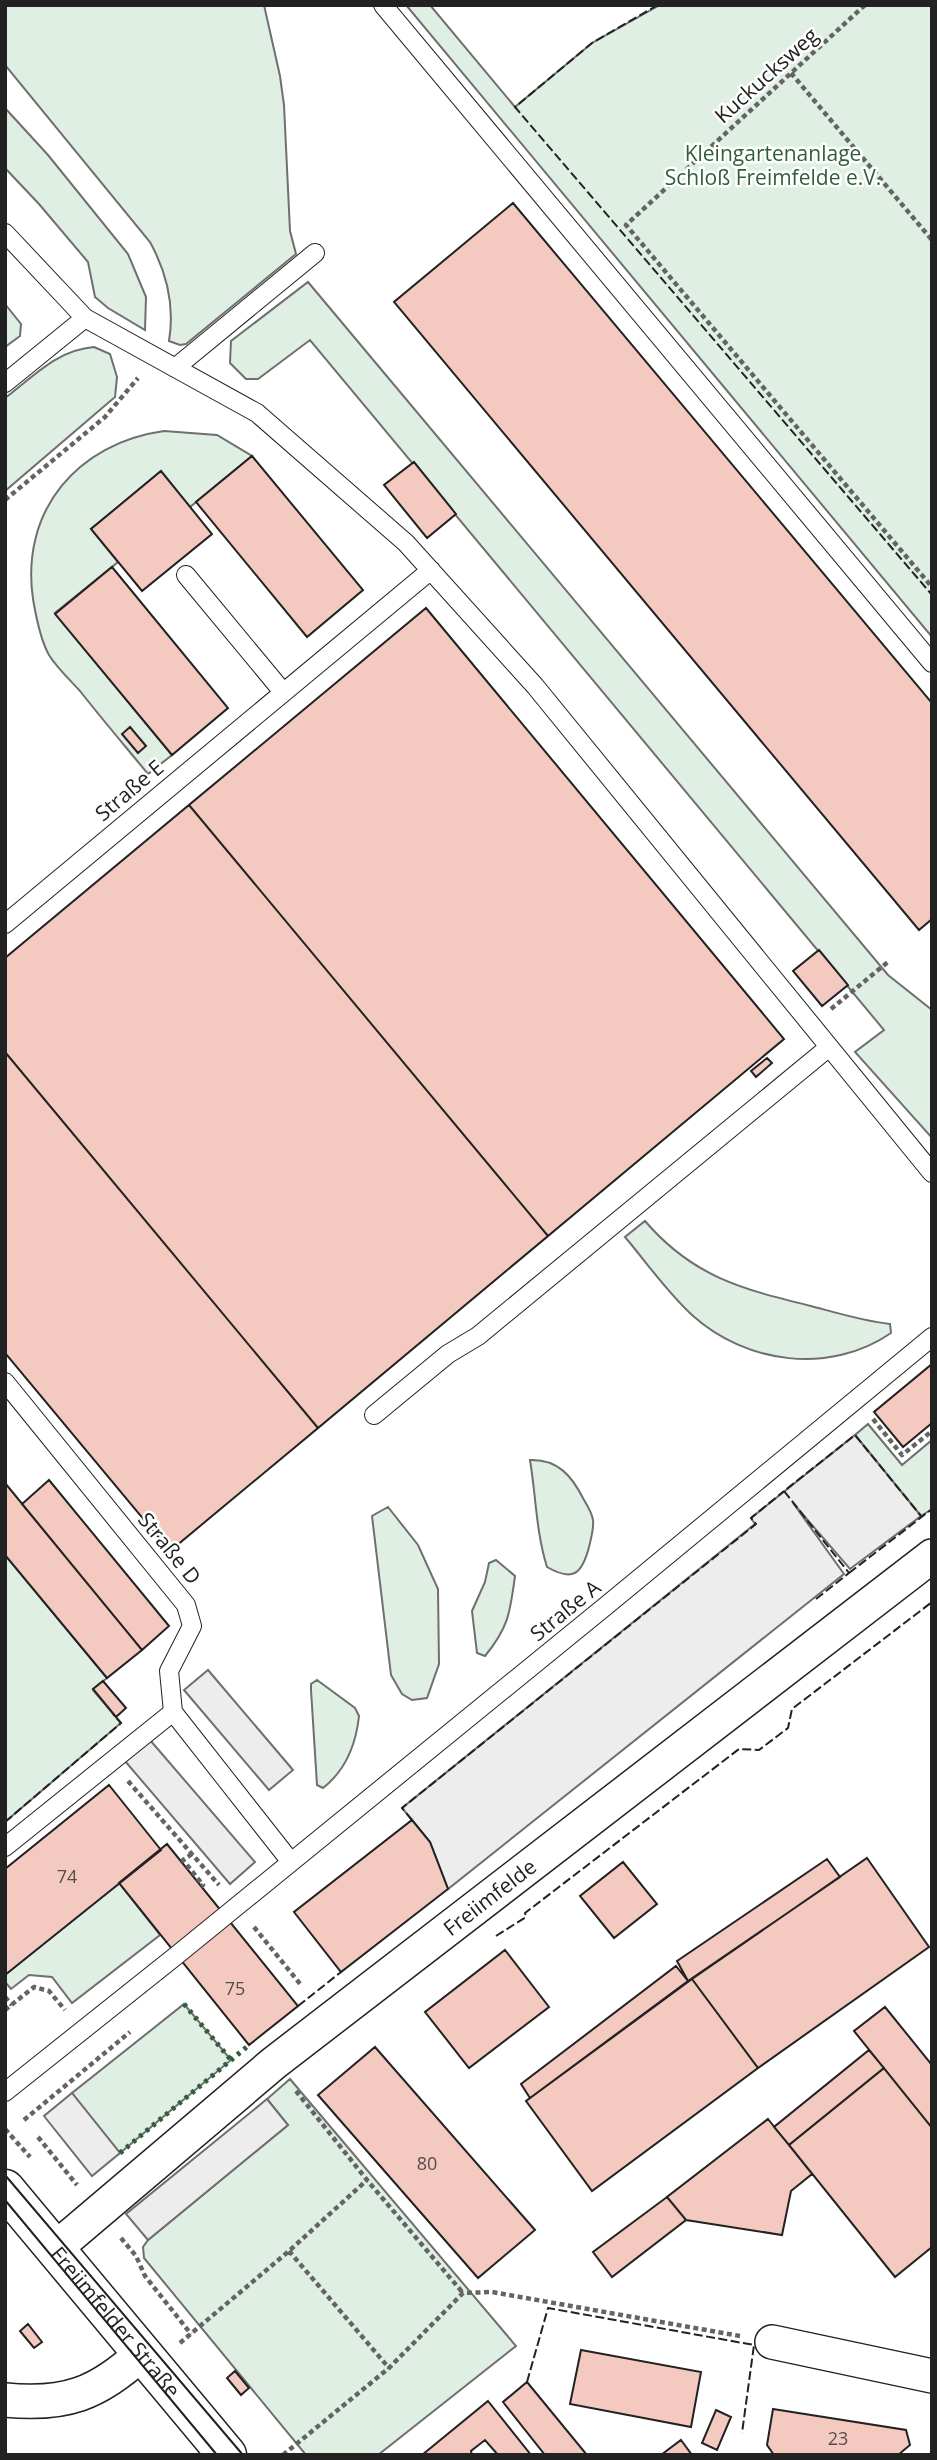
<svg xmlns="http://www.w3.org/2000/svg" width="937" height="2460" font-family="'Open Sans',sans-serif">
<rect width="100%" height="100%" fill="#fff"/>
<path fill="#e0efe3" stroke="#6f6f6f" stroke-width="2" d="M 6,5 L 264,5 L 280,76 L 284,105 L 290,231 L 296,254 L 186,344 L 180,345 L 169,341 C 175,305 167,273 150,242 L 5,65 Z
M 406,5 L 430,5 L 515,107 L 592,43 L 660,5 L 932,5 L 932,637 Z
M 5,108 L 48,155 L 128,254 L 146,297 L 145,330 L 108,308 L 95,297 L 88,262 L 39,204 L 5,168 Z
M 308,282 L 888,975 L 932,1010 L 932,1138 L 855,1052 L 884,1030 L 310,340 L 258,379 L 246,379 L 230,363 L 231,341 Z
M 5,304 L 21,324 L 20,336 L 5,347 Z
M 94,347 L 110,354 L 117,377 L 115,397 L 5,491 L 5,398 C 34,376 57,350 94,347 Z
M 164,431 L 217,435 L 252,456 L 190,507 L 160,472 L 91,529 L 118,562 L 55,613 L 172,755 L 148,774 C 125,746 102,719 80,691 C 70,680 57,668 49,655 C 40,639 36,617 33,599 C 20,510 78,443 164,431 Z
M 645,1221 C 693,1277 742,1289 811,1306 C 837,1313 863,1321 890,1324 L 891,1333 C 830,1375 746,1364 692,1315 C 667,1292 647,1263 625,1237 Z
M 868,1424 L 902,1465 L 932,1440 L 932,1509 L 921,1516 L 855,1435 Z
M 530,1460 C 558,1459 572,1476 584,1500 C 587,1505 592,1513 593,1520 C 594,1528 591,1539 589,1547 C 582,1574 573,1582 547,1567 C 536,1532 536,1496 530,1460 Z
M 388,1507 L 418,1545 L 438,1589 L 439,1664 L 427,1698 L 412,1700 L 402,1694 L 391,1675 L 372,1516 Z
M 5,1555 L 107,1678 L 93,1690 L 121,1723 L 5,1822 Z
M 496,1560 L 515,1576 C 510,1612 509,1627 485,1656 L 477,1653 L 472,1611 L 485,1582 L 489,1563 Z
M 317,1680 L 355,1708 L 359,1716 C 356,1744 346,1770 323,1788 L 317,1785 L 311,1690 L 311,1684 Z
M 119,1883 L 160,1935 L 72,2003 L 52,1977 L 29,1975 L 11,1989 L 5,1982 L 5,1975 Z
M 184,2004 L 231,2060 L 120,2153 L 72,2093 Z
M 290,2079 L 516,2346 L 378,2455 L 306,2455 L 144,2258 L 143,2247 L 148,2240 L 288,2125 L 267,2099 Z"/>
<path fill="#ededed" stroke="#6f6f6f" stroke-width="2" d="M 855,1435 L 921,1516 L 850,1569 L 793,1503 L 844,1574 L 448,1889 L 430,1842 L 402,1808 L 755,1524 L 751,1518 Z
M 208,1670 L 293,1770 L 269,1790 L 184,1690 Z
M 150,1740 L 255,1862 L 230,1884 L 125,1761 Z
M 72,2093 L 120,2153 L 92,2176 L 44,2116 Z
M 267,2099 L 288,2125 L 148,2240 L 126,2214 Z"/>
<path fill="#f3c9c0" stroke="#222" stroke-width="2" d="M 513,203 L 932,703 L 932,919 L 919,930 L 394,302 Z
M 252,456 L 363,590 L 307,637 L 196,502 Z
M 414,462 L 456,514 L 427,538 L 384,485 Z
M 161,471 L 212,534 L 142,591 L 91,529 Z
M 112,567 L 228,708 L 172,755 L 55,614 Z
M 426,608 L 784,1039 L 548,1236 L 189,805 Z
M 130,727 L 146,746 L 138,753 L 122,734 Z
M 189,805 L 548,1236 L 318,1428 L 5,1052 L 5,958 Z
M 819,950 L 848,985 L 822,1006 L 793,971 Z
M 5,1052 L 318,1428 L 170,1551 L 5,1353 Z
M 767,1058 L 772,1063 L 756,1077 L 751,1071 Z
M 932,1364 L 932,1423 L 903,1447 L 874,1412 Z
M 49,1480 L 169,1626 L 142,1650 L 22,1504 Z
M 5,1483 L 142,1650 L 107,1678 L 5,1555 Z
M 103,1681 L 126,1708 L 116,1717 L 93,1689 Z
M 109,1785 L 161,1850 L 5,1975 L 5,1869 Z
M 412,1820 L 430,1842 L 448,1889 L 341,1972 L 294,1912 Z
M 167,1844 L 298,2006 L 249,2045 L 119,1883 Z
M 867,1858 L 929,1947 L 758,2068 L 692,1979 Z
M 827,1859 L 840,1877 L 688,1981 L 677,1961 Z
M 623,1862 L 657,1904 L 614,1938 L 580,1896 Z
M 505,1950 L 549,2007 L 469,2068 L 425,2012 Z
M 676,1966 L 688,1981 L 530,2098 L 521,2084 Z
M 692,1979 L 758,2068 L 592,2191 L 526,2101 Z
M 885,2007 L 932,2065 L 932,2128 L 854,2031 Z
M 375,2047 L 535,2230 L 478,2278 L 318,2095 Z
M 869,2050 L 884,2068 L 789,2145 L 774,2127 Z
M 884,2068 L 932,2128 L 932,2247 L 895,2277 L 789,2145 Z
M 768,2119 L 812,2174 L 791,2191 L 782,2235 L 686,2220 L 667,2197 Z
M 667,2197 L 686,2220 L 612,2277 L 593,2252 Z
M 28,2324 L 42,2342 L 34,2348 L 20,2331 Z
M 581,2350 L 701,2372 L 691,2427 L 570,2404 Z
M 235,2371 L 249,2388 L 241,2395 L 227,2378 Z
M 527,2382 L 587,2455 L 545,2455 L 503,2402 Z
M 488,2401 L 531,2455 L 498,2455 L 485,2440 L 471,2451 L 472,2455 L 422,2455 Z
M 773,2409 L 906,2430 L 910,2445 L 898,2455 L 774,2455 L 767,2445 Z
M 716,2410 L 731,2417 L 717,2450 L 702,2443 Z
M 681,2440 L 692,2455 L 661,2455 Z"/>
<g fill="none" stroke-linecap="round" stroke-linejoin="round">
<defs>
<path id="lane" d="M 383,5 L 932,663
M 5,233 L 85,318 L 257,413 L 406,543 L 535,686 L 932,1173
M 175,368 L 315,253
M 5,383 L 85,318
M 186,575 L 283,692
M 5,924 L 431,570
M 5,1382 L 186,1605 L 192,1626 L 169,1671 L 173,1712 L 291,1862
M 374,1415 L 448,1354 L 478,1336 L 828,1048
M 5,1847 L 173,1712
M 5,2092 L 177,1955 L 607,1605 L 932,1337"/>
<g id="street">
<path id="s1" d="M 56,2248 L 274,2063 L 932,1556"/>
<path d="M 772,2342 L 932,2376"/>
<path d="M 5,2400 C 65,2406 98,2394 142,2353"/>
</g>
<g id="secondary">
<path id="s2" d="M 5,2189 L 227,2455"/>
</g>
</defs>
<use href="#lane" stroke="#222" stroke-width="20"/>
<use href="#street" stroke="#222" stroke-width="36"/>
<use href="#secondary" stroke="#222" stroke-width="41"/>
<path stroke="#646464" stroke-width="4.5" stroke-dasharray="5 3.5" stroke-linecap="butt" d="M 865,5 L 626,225 L 932,587
M 791,73 L 932,240
M 5,500 L 105,417 L 138,378
M 831,1009 L 889,961
M 873,1419 L 902,1455 L 932,1431
M 128,1781 L 219,1885
M 192,1854 L 183,1860 L 203,1885 L 201,1886
M 254,1927 L 301,1985
M 5,1997 L 12,2005
M 5,2010 L 34,1987 L 49,1991 L 65,2010
M 296,2091 L 367,2180 L 463,2293
M 24,2120 L 130,2032
M 5,2129 L 30,2157
M 38,2137 L 77,2185
M 121,2238 L 136,2256 L 145,2276 L 191,2334
M 289,2251 L 389,2368
M 180,2343 L 289,2251 L 367,2180
M 283,2455 L 389,2368 L 463,2293 L 492,2292 L 740,2336"/>
<use href="#lane" stroke="#fff" stroke-width="18"/>
<use href="#street" stroke="#fff" stroke-width="33"/>
<use href="#secondary" stroke="#fff" stroke-width="38"/>
<path stroke="#222" stroke-width="2" d="M 5,2175 L 243,2455
M 5,2200 L 217,2455"/>
<path stroke="#2f5e38" stroke-width="5" stroke-dasharray="3.5 5" stroke-linecap="butt" d="M 184,2004 L 231,2060
M 120,2153 L 249,2045"/>
<path stroke="#222" stroke-width="2" stroke-dasharray="9 3.5" stroke-linecap="butt" d="M 658,5 L 592,43 L 515,107 L 932,595
M 849,1573 L 932,1509
M 816,1599 L 849,1573 L 784,1491 L 855,1435 L 921,1516
M 412,1820 L 402,1808 L 756,1524 L 751,1518 L 784,1491
M 5,1822 L 121,1723 L 113,1714
M 496,1936 L 526,1917 L 525,1913 L 739,1749 L 759,1750 L 788,1728 L 792,1709 L 932,1602
M 298,2006 L 341,1972
M 527,2382 L 548,2308 L 754,2345 L 742,2433"/>
</g>
<g text-anchor="middle" dominant-baseline="central" stroke-width="5" stroke-linejoin="round" paint-order="stroke">
<g font-size="18" fill="#564c4a">
<text x="67" y="1876">74</text>
<text x="235" y="1988">75</text>
<text x="427" y="2163">80</text>
<text x="838" y="2438">23</text>
</g>
<g font-size="21" fill="#222" stroke="#fff">
<text transform="translate(766 75) rotate(-42)">Kuckucksweg</text>
<text transform="translate(129 790) rotate(-40)">Straße E</text>
<text transform="translate(170 1548) rotate(51)">Straße D</text>
<text transform="translate(565 1610) rotate(-39)">Straße A</text>
<text stroke="none"><textPath href="#s1" startOffset="558">Freiimfelde</textPath></text>
<text stroke="none"><textPath href="#s2" startOffset="173">Freiimfelder Straße</textPath></text>
</g>
<g font-size="21" fill="#2f5e38" stroke="#fff">
<text x="773" y="153">Kleingartenanlage<tspan x="773" dy="24">Schloß Freimfelde e.V.</tspan></text>
</g>
</g>
<rect width="937" height="2460" fill="none" stroke="#222222" stroke-width="14"/>
</svg>
